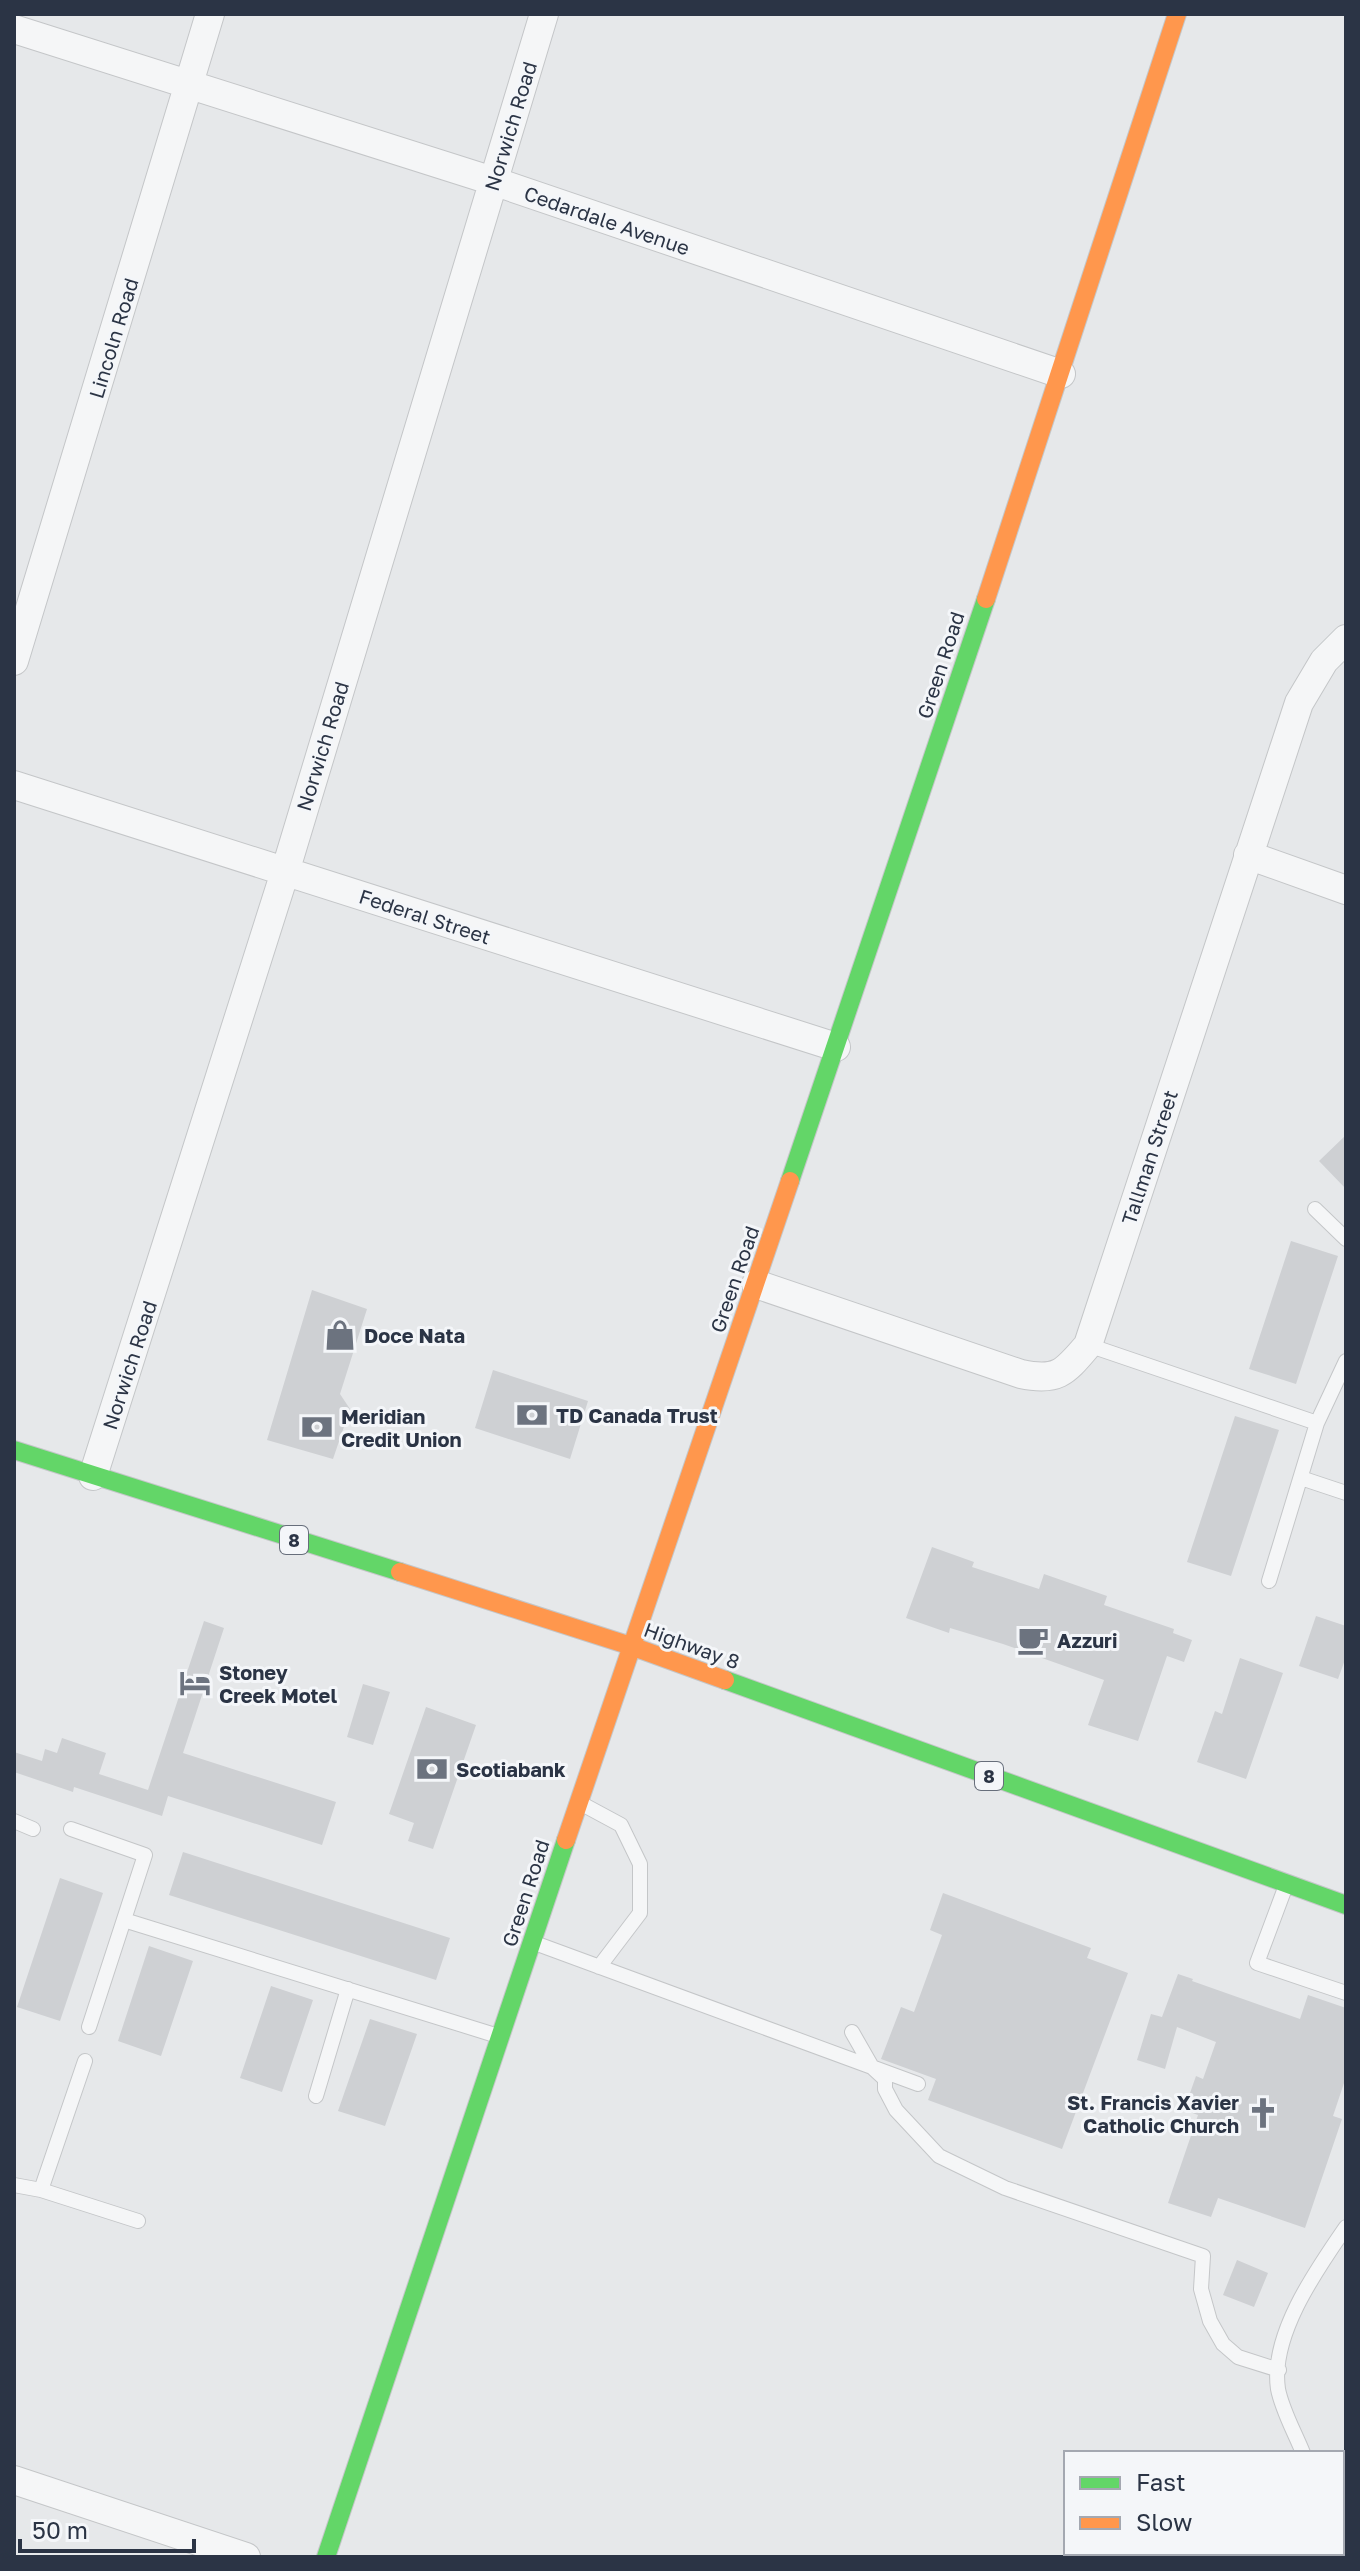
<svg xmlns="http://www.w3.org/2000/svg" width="1360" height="2571" font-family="'Golos Text',sans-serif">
<rect width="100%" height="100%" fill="#e6e8ea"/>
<path fill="#ced0d3" d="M 1346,1135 L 1346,1189 L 1319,1161 Z
M 1291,1241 L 1338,1256 L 1296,1384 L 1249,1369 Z
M 312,1290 L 367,1309 L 340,1394 L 350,1409 L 333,1459 L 267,1440 Z
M 493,1370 L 588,1401 L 570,1459 L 475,1428 Z
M 1235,1416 L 1279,1430 L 1231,1576 L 1187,1562 Z
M 932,1547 L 974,1562 L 972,1567 L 1039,1589 L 1044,1574 L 1107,1596 L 1104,1605 L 1174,1629 L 1173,1633 L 1192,1640 L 1184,1662 L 1167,1656 L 1138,1741 L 1088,1725 L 1104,1680 L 1003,1644 L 950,1628 L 949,1633 L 906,1618 Z
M 1316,1616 L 1346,1626 L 1346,1657 L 1338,1679 L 1299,1666 Z
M 204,1621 L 224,1628 L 183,1753 L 336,1802 L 322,1845 L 168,1796 L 162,1816 L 74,1787 L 73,1792 L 14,1772 L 14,1752 L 42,1761 L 45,1749 L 57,1753 L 62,1738 L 106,1753 L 99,1774 L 148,1790 Z
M 1240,1658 L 1283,1673 L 1246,1779 L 1197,1762 L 1215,1711 L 1222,1714 Z
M 363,1684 L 390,1692 L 373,1745 L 347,1737 Z
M 426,1707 L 476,1725 L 433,1849 L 408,1841 L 414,1823 L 389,1814 Z
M 183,1852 L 450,1938 L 436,1980 L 169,1895 Z
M 60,1878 L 103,1893 L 60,2021 L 17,2007 Z
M 943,1893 L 1091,1948 L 1087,1958 L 1128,1973 L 1062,2149 L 928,2100 L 936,2079 L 881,2059 L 901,2007 L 914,2012 L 942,1935 L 930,1930 Z
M 149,1946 L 193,1961 L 161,2056 L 118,2041 Z
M 1178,1974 L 1193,1979 L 1192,1981 L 1300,2019 L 1308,1995 L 1346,2008 L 1346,2077 L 1333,2116 L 1342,2119 L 1305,2228 L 1218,2198 L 1211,2217 L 1168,2203 L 1198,2115 L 1184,2110 L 1196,2076 L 1203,2079 L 1216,2042 L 1177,2027 L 1165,2069 L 1137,2060 L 1151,2014 L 1162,2017 Z
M 271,1986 L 313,2000 L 282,2092 L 240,2078 Z
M 370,2019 L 417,2034 L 385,2126 L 338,2111 Z
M 1237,2260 L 1268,2273 L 1254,2307 L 1223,2295 Z"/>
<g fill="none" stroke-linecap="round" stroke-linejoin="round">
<defs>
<path id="lane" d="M 1315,1209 L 1346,1239
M 1088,1345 L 1317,1423
M 1301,1478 L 1346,1493
M 1269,1581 L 1317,1423 L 1346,1361
M 582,1804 L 621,1825 L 640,1864 L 640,1913 L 599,1967
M 14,1821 L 33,1829
M 71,1829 L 145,1855 L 89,2027
M 1285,1888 L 1257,1963 L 1346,1993
M 124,1920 L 498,2036
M 532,1942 L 918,2084
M 852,2032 L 872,2067 L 885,2079 L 885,2089 L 896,2110 L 939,2156 L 1005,2188 L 1203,2256 L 1201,2289 L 1210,2321 L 1223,2344 L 1238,2357 L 1279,2370
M 316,2096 L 348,1989
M 14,2185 L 41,2190 L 138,2221
M 41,2190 L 85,2061
M 1303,2453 C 1295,2433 1282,2410 1278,2389 C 1270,2335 1317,2269 1346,2227"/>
<path id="street" d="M 14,29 L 493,181 L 1061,374
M 14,661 L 210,14
M 14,785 L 836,1047
M 1248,855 L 1346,890
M 756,1284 L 1021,1374 C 1058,1382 1065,1372 1088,1345 L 1299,703 L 1324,661 L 1346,639
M 93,1476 L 285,872 L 544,14
M 14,2480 L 246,2557"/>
<path id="fast" d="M 790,1181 L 986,599
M 14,1450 L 400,1572
M 725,1680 L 1346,1905
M 326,2557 L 566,1840
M 1133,2557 L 1140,2553"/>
<path id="slow" d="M 986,599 L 1177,14
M 400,1572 L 631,1646 L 725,1680
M 566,1840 L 790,1181
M 1342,2472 L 1346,2470"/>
</defs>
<use href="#lane" stroke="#c4c6c8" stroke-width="16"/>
<use href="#street" stroke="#c4c6c8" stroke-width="30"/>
<use href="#fast" stroke="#c4c6c8" stroke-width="20"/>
<use href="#slow" stroke="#c4c6c8" stroke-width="20"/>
<use href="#lane" stroke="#f5f6f7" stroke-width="14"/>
<use href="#street" stroke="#f5f6f7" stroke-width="28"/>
<use href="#fast" stroke="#63d668" stroke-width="18"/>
<use href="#slow" stroke="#ff974d" stroke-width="18"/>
</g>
<defs>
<symbol id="shop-bare" viewBox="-9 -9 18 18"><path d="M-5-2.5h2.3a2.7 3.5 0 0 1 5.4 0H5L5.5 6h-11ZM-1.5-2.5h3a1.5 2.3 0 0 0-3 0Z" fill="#6c737f" stroke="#f4f6f9" stroke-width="2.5" paint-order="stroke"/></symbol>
<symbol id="bank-bare" viewBox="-9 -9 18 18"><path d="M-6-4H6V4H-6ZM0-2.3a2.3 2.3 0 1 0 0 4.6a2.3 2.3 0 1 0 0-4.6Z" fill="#6c737f" stroke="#f4f6f9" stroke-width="2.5" paint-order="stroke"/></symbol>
<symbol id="cafe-bare" viewBox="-9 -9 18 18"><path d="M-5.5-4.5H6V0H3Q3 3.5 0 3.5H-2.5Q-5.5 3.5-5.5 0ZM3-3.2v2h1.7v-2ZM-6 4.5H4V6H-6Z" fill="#6c737f" stroke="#f4f6f9" stroke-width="2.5" paint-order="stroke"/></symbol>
<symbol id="hotel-bare" viewBox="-9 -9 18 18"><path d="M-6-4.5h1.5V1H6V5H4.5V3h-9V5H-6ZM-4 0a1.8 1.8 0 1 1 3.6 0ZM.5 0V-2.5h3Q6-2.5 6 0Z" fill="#6c737f" stroke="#f4f6f9" stroke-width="2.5" paint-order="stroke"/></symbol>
<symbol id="church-bare" viewBox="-9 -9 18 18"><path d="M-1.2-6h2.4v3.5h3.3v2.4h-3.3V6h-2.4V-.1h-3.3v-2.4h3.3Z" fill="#6c737f" stroke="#f4f6f9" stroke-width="2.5" paint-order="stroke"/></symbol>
</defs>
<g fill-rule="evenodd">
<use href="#shop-bare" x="318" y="1313" width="44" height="44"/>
<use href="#bank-bare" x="510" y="1393" width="44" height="44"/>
<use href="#bank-bare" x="295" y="1405" width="44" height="44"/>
<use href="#cafe-bare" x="1011" y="1618" width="44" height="44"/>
<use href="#hotel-bare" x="173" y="1661" width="44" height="44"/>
<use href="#bank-bare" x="410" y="1747" width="44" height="44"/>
<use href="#church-bare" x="1241" y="2091" width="44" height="44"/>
</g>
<g text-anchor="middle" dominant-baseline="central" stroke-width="6" stroke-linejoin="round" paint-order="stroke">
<g fill="#f4f6f9" stroke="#676e7b" stroke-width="2">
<rect x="280" y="1526" width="28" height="28" rx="6"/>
<rect x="975" y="1762" width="28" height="28" rx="6"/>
</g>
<g font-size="18" font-weight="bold" fill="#2b3445">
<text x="294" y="1540">8</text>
<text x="989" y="1776">8</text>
</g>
<g font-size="20" fill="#2b3445" stroke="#f4f6f9">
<text transform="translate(510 126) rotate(-73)">Norwich Road</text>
<text transform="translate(607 220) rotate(19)">Cedardale Avenue</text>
<text transform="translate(113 338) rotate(-73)">Lincoln Road</text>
<text transform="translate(940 665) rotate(-72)">Green Road</text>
<text transform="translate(322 746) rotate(-73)">Norwich Road</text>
<text transform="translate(425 916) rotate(18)">Federal Street</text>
<text transform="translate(1149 1157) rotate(-72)">Tallman Street</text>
<text transform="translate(734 1279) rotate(-71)">Green Road</text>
<text transform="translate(129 1365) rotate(-72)">Norwich Road</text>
<text transform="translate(692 1645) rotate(20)">Highway 8</text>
<text transform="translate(525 1893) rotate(-72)">Green Road</text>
</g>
<g font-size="20" font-weight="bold" fill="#2b3445" stroke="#f4f6f9" text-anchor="start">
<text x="364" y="1335">Doce Nata</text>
<text x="556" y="1415">TD Canada Trust</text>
<text x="341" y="1416">Meridian<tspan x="341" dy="23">Credit Union</tspan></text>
<text x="1057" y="1640">Azzuri</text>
<text x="219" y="1672">Stoney<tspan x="219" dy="23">Creek Motel</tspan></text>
<text x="456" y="1769">Scotiabank</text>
<text x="1239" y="2102" text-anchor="end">St. Francis Xavier<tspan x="1239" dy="23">Catholic Church</tspan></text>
</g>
</g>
<rect width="1360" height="2571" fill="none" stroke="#2b3445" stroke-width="32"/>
<rect x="1064" y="2451" width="280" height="104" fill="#f4f6f9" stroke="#a4a8b1" stroke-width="2"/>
<rect x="1080" y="2477" width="40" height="12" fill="#63d668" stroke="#a4a8b1" stroke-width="2"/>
<text x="1136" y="2491" font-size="24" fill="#2b3445">Fast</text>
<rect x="1080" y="2517" width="40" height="12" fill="#ff974d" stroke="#a4a8b1" stroke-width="2"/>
<text x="1136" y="2531" font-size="24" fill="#2b3445">Slow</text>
<path d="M20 2539v12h174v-12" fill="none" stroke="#2b3445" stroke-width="4"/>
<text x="32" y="2539" font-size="24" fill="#2b3445" stroke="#f4f6f9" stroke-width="6" paint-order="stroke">50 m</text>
</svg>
